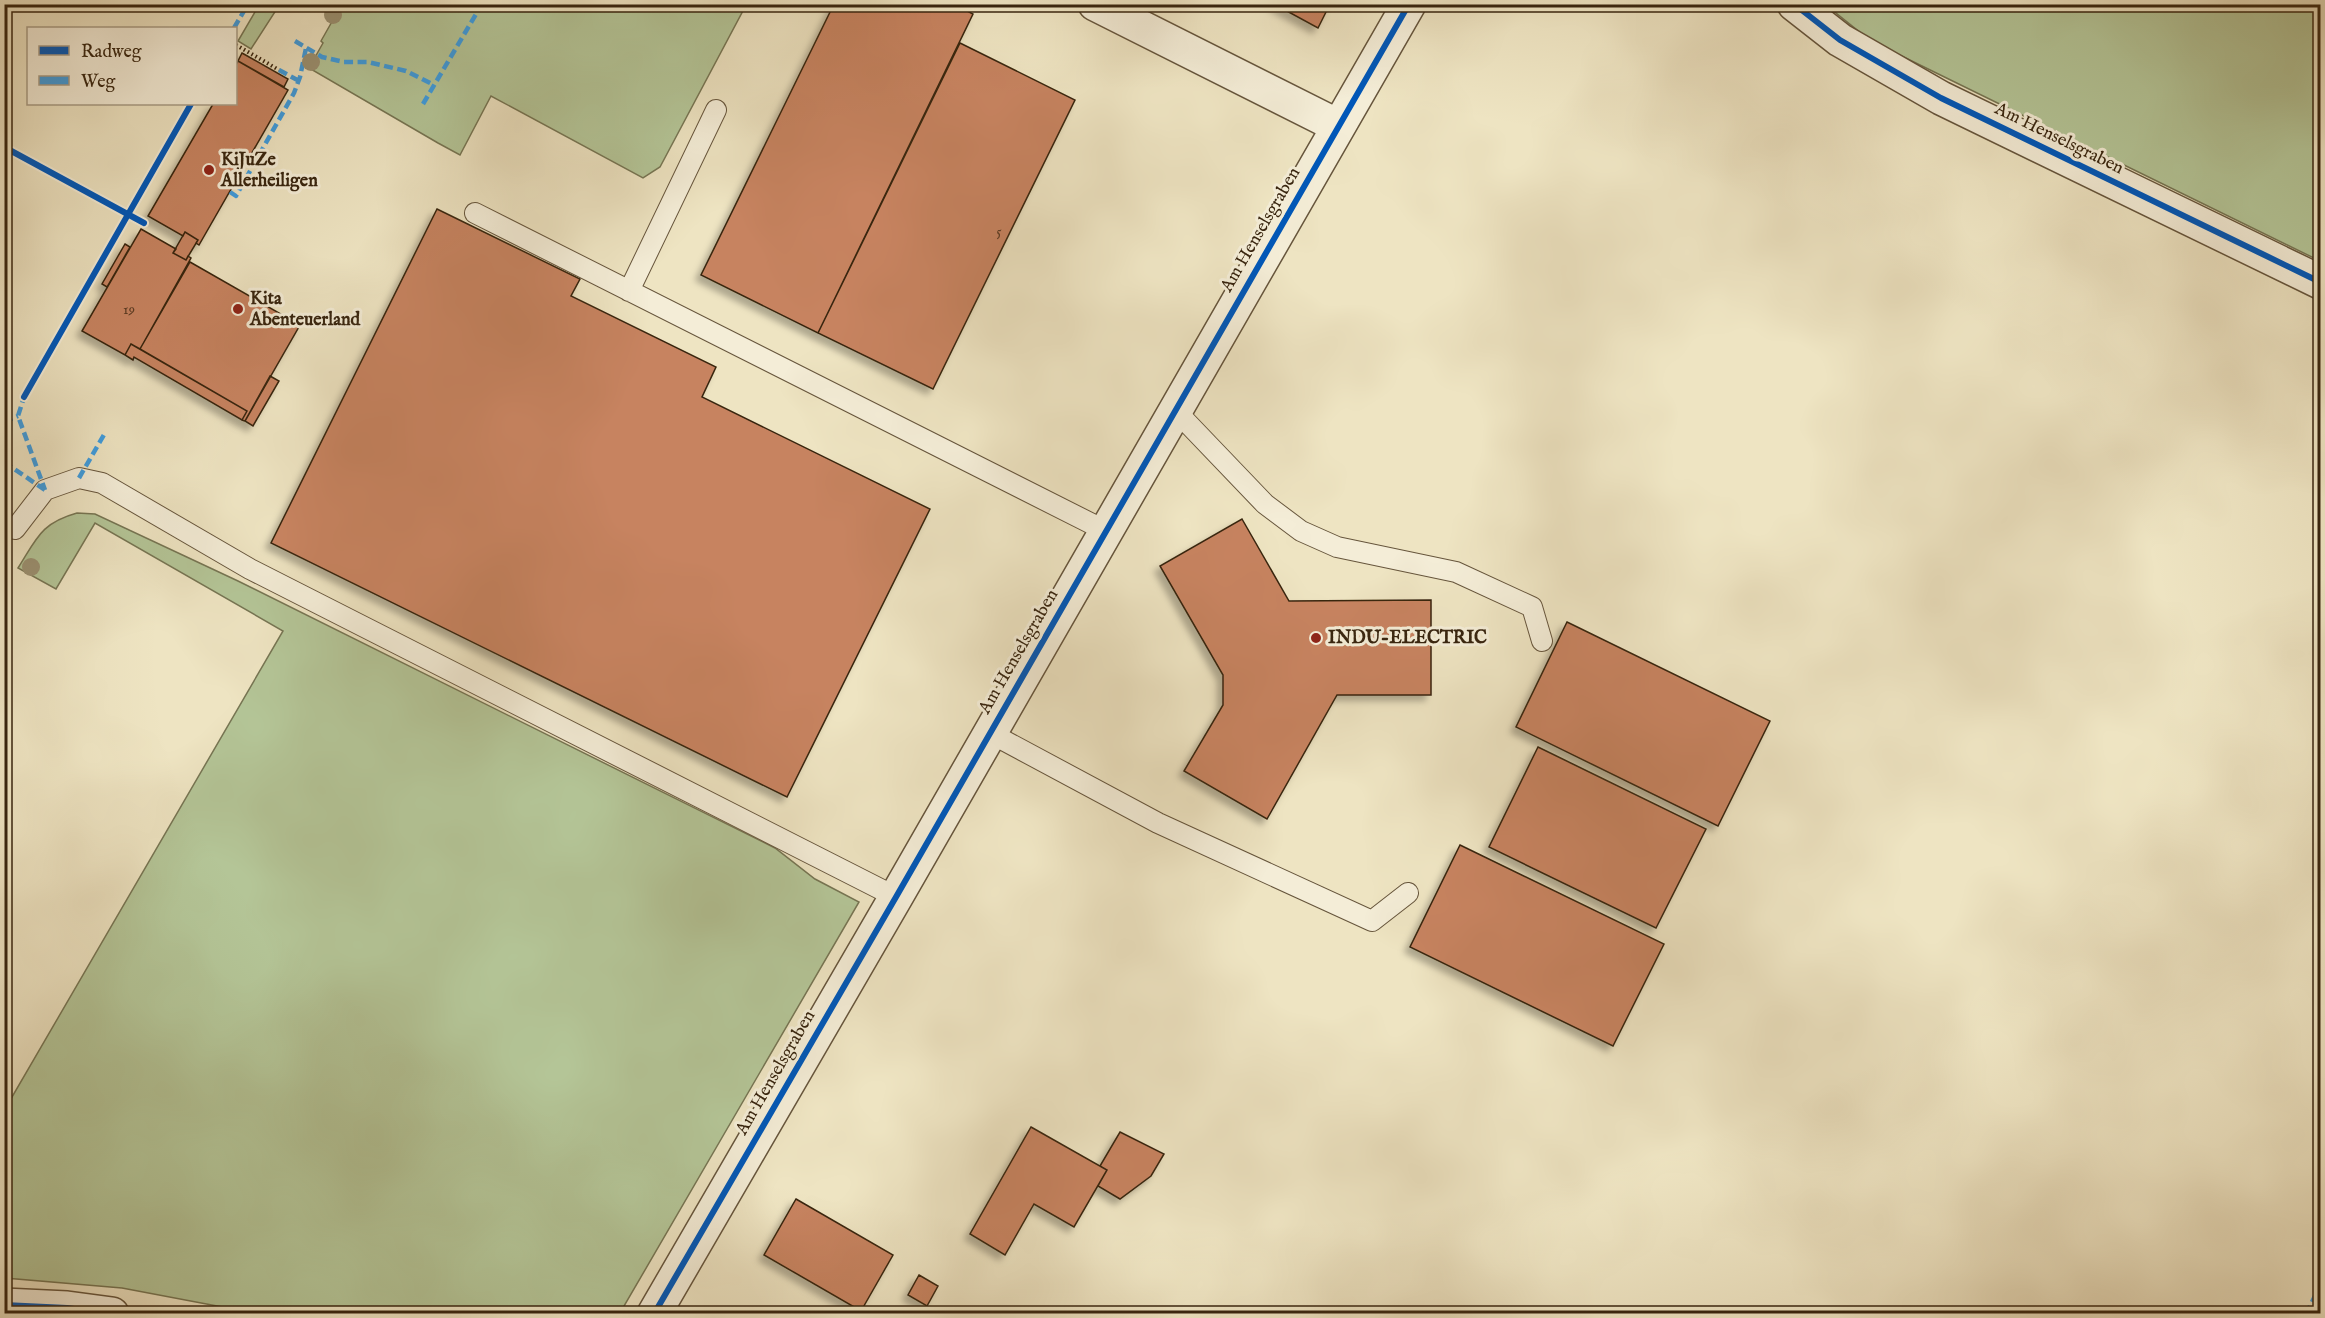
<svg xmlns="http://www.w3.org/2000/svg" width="2325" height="1318" font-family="'IM FELL English',serif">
<defs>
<filter id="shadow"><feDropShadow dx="-5.5" dy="5.5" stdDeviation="3" flood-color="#0004"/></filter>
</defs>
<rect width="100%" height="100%" fill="#eee4c2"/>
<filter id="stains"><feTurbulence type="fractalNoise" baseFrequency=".00333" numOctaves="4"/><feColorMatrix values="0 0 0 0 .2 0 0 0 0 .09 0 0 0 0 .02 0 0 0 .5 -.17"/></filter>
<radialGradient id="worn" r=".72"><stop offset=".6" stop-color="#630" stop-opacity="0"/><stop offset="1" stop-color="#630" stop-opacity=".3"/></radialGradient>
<path fill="#b4c597" stroke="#767553" stroke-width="1.5" d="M 342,4 L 746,4 L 746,5 L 660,167 L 643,178 L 491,96 L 460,155 L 438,143 L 309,68 L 323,43 L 321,41 Z
M 259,5 L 298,5 L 296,8 L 278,7 L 251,49 L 238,41 Z
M 1826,5 L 2320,5 L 2320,261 L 1871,41 Z
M 77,513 L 95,514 L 238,581 L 775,848 L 815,879 L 859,902 L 620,1313 L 254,1313 L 122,1288 L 5,1278 L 5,1109 L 283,631 L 95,523 L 56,589 L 18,568 C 37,538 41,523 77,513 Z"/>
<path fill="#c78361" stroke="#38250f" stroke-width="1.5" filter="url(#shadow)" d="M 834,4 L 954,4 L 973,14 L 818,333 L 701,275 Z
M 1274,4 L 1330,4 L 1318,28 Z
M 960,43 L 1075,100 L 933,389 L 818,333 Z
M 242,53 L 288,79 L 284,87 L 238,61 Z
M 238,61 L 288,90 L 199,245 L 196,243 L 198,240 L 185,232 L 183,236 L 148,216 L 213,104 L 236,104 L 236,65 Z
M 437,209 L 580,279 L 571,296 L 716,367 L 702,397 L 930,509 L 787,797 L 271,543 Z
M 141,229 L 176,249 L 173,253 L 186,260 L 188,256 L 191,258 L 140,349 L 131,344 L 125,355 L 82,331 Z
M 185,232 L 198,240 L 186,260 L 173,253 Z
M 125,244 L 130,247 L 107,287 L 102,284 Z
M 190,262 L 300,325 L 245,421 L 242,420 L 247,411 L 140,349 Z
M 131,344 L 247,411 L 242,420 L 134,357 L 133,360 L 125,355 Z
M 270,376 L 279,381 L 253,426 L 245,421 Z
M 1242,519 L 1289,601 L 1431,600 L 1431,695 L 1337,695 L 1267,819 L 1184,771 L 1223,705 L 1223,675 L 1160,566 Z
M 1567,622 L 1770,721 L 1718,826 L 1516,727 Z
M 1538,747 L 1706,829 L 1656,928 L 1489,847 Z
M 1460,845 L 1664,944 L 1613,1046 L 1410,947 Z
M 1031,1127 L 1107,1170 L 1074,1227 L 1034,1204 L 1005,1255 L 970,1234 Z
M 1120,1132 L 1164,1154 L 1151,1176 L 1120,1199 L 1098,1186 L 1107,1170 L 1100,1166 Z
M 796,1199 L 893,1255 L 861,1311 L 764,1255 Z
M 919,1275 L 938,1286 L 927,1306 L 908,1295 Z"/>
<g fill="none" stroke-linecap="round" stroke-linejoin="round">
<defs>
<path id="lane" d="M 475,213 L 1106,531
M 629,291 L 716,110
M 1175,410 L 1265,504 L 1301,531 L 1337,547 L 1456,572 L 1532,607 L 1542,641
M 15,529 L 45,490 L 79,478 L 102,483 L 250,569 L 896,897
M 990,733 L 1158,823 L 1372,921 L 1408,893"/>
<path id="street" d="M 1095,4 L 1338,126
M 1794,4 L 1840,40 L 1941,98 L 2320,282
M 4,1305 L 67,1308 L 112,1314
M 654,1314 L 896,897 L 1409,4"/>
</defs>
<use href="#lane" stroke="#66553c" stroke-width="22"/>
<use href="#street" stroke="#66553c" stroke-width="36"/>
<path stroke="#38250f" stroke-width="4" stroke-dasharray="1.5 3" stroke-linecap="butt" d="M 236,45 L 279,70"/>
<use href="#lane" stroke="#f4edd7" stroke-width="20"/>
<use href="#street" stroke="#f4edd7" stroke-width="33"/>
<path stroke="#3e9cde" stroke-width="4.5" stroke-dasharray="9 4.5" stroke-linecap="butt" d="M 234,28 L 248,4
M 295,41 L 322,57 L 344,62 L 368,62 L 406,71 L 434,85
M 279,70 L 299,81
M 423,104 L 482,4
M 230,192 L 236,196 L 294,93 L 300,77 L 306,48
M 25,394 L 18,416 L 45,490
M 4,422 L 18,416
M 4,462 L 45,490
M 79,478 L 105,433
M 2306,1314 L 2320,1286"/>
<defs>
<path id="cycleway" d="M 1794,4 L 1840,40 L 1941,98 L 2320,282
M 4,147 L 144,223
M 24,397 L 191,104
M 4,1305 L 67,1308 L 112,1314
M 654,1314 L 896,897 L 1409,4"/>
</defs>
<use href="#cycleway" stroke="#f4edd7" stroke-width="10"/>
<use href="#cycleway" stroke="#0057b8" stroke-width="6"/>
</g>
<g fill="#9b9172">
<circle cx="333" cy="15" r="9"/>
<circle cx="311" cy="62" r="9"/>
<circle cx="31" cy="567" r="9"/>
</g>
<g fill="#8f2418" stroke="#f4edd7" stroke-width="2">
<circle cx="209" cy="170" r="6"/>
<circle cx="238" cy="309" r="6"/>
<circle cx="1316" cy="638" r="6"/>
</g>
<g text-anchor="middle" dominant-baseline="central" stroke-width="6" stroke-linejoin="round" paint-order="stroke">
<g font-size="15" fill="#5c3c24">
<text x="999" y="231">5</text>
<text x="129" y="309">19</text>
</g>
<g font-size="18" fill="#38250f" stroke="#f4edd7">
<text transform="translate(2059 139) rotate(26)">Am Henselsgraben</text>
<text transform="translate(1261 230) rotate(-60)">Am Henselsgraben</text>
<text transform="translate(1019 652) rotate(-60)">Am Henselsgraben</text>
<text transform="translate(776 1073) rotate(-60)">Am Henselsgraben</text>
</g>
<g font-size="18" font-weight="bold" fill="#38250f" stroke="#f4edd7" text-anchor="start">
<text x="221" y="160">KiJuZe<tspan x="221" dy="21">Allerheiligen</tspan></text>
<text x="250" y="299">Kita<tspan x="250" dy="21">Abenteuerland</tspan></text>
<text x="1328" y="638">INDU-ELECTRIC</text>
</g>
</g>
<rect width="2325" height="1318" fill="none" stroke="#eee4c2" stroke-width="24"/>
<rect x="6" y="6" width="2313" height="1306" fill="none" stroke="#38250f" stroke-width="3"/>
<rect x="12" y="12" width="2301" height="1294" fill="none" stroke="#38250f" stroke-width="1.5"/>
<rect x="27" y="27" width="210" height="78" fill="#f4edd7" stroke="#a99d87" stroke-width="1.5"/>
<rect x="39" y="46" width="30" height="9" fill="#0057b8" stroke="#a99d87" stroke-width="1.5"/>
<text x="81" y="57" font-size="18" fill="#38250f">Radweg</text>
<rect x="39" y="76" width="30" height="9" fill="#3e9cde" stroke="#a99d87" stroke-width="1.5"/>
<text x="81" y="87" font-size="18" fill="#38250f">Weg</text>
<rect width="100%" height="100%" filter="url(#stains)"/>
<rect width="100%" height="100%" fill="url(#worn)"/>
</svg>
